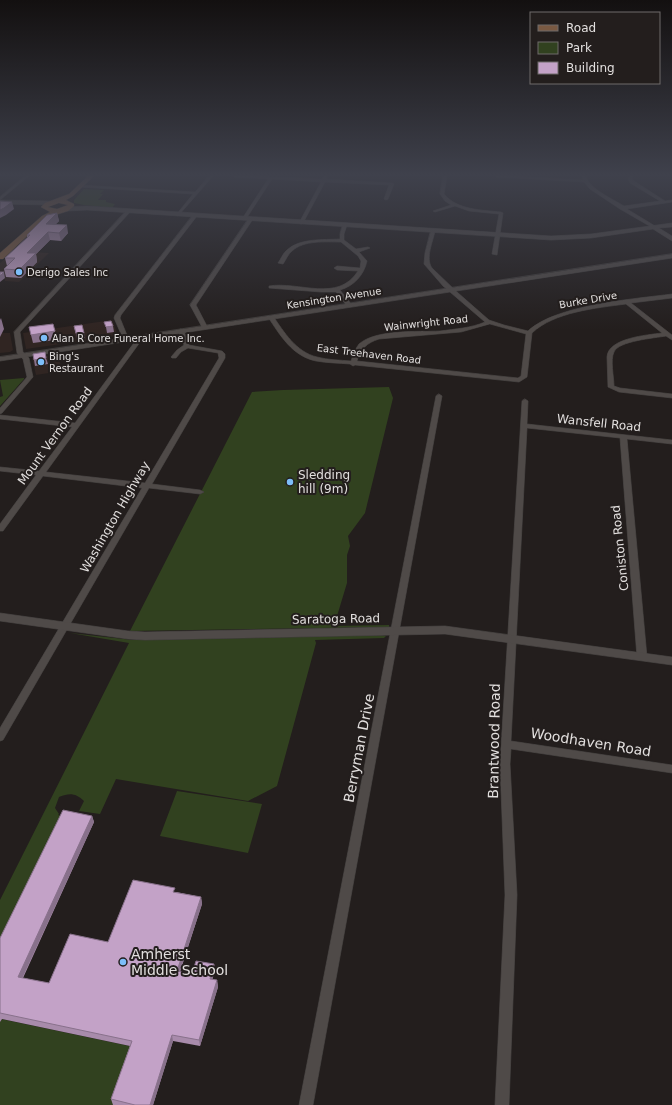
<svg xmlns="http://www.w3.org/2000/svg" width="672" height="1105" font-family="'DejaVu Sans',sans-serif">
<rect width="100%" height="100%" fill="#231e1d"/>
<path fill="#302522" d="M 14,251 L 49,253 L 19,282 L 5,281 L 4,276 L 0,276 L 0,263 Z
M 112,320 L 118,336 L 26,349 L 23,333 Z
M 0,329 L 4,329 L 2,333 L 10,333 L 13,350 L 10,352 L 0,353 Z
M 58,354 L 62,371 L 36,375 L 32,358 Z"/>
<path fill="#31411f" d="M 84,189 L 104,190 L 100,194 L 103,194 L 98,200 L 106,200 L 106,202 L 115,204 L 112,208 L 84,205 L 74,203 L 74,200 Z
M 24,378 L 24,379 L 0,406 L 0,397 L 3,396 L 0,380 Z
M 389,387 L 393,398 L 365,513 L 348,536 L 350,546 L 347,555 L 347,583 L 334,626 L 389,625 L 389,627 L 130,631 L 252,392 L 283,390 Z
M 70,633 L 133,640 L 381,635 L 386,636 L 384,638 L 315,640 L 316,643 L 277,786 L 248,801 L 116,779 L 100,814 L 79,811 L 84,801 C 75,793 70,793 59,797 L 55,808 L 59,814 L 58,815 L 65,817 L 0,950 L 0,900 L 129,643 Z
M 177,791 L 262,804 L 248,853 L 160,836 Z
M 1,1019 L 134,1047 L 115,1105 L 0,1105 L 0,1022 Z"/>
<g fill="none" stroke-linecap="round" stroke-linejoin="round">
<defs>
<path id="minor" d="M 25,176 L 29,176 L 0,200 L 0,197 Z
M 209,176 L 213,176 L 178,216 L 176,215 L 193,194 L 80,187 L 78,186 L 80,185 L 195,192 Z
M 232,176 L 253,176 L 322,179 L 324,176 L 328,176 L 326,179 L 392,183 L 394,184 L 388,199 L 386,200 L 384,199 L 389,185 L 325,182 L 303,223 L 301,224 L 299,223 L 321,182 L 272,179 L 246,219 L 244,220 L 242,219 L 268,179 L 234,177 Z
M 443,176 L 447,176 L 444,194 C 457,210 482,210 501,212 L 503,213 L 497,255 L 492,254 L 499,214 L 469,211 L 455,206 L 435,212 L 433,211 L 451,205 L 445,201 L 440,194 Z
M 495,176 L 514,176 L 583,180 L 582,176 L 586,176 C 589,189 613,199 624,206 L 660,201 L 630,183 L 628,179 L 629,176 L 633,176 L 632,179 L 634,181 L 665,201 L 672,200 L 672,202 L 627,209 L 655,226 L 655,228 L 653,228 L 620,209 L 590,189 L 584,182 L 497,177 Z
M 127,210 L 131,211 L 20,332 L 23,352 L 29,358 L 33,377 L 2,413 L 0,414 L 0,408 L 27,377 L 23,359 L 17,353 L 14,332 Z
M 193,215 L 197,216 L 121,315 L 120,318 L 129,340 L 128,341 L 124,341 L 114,318 L 115,315 Z
M 249,218 L 253,219 L 196,305 L 208,328 L 203,329 L 190,305 Z
M 343,224 L 347,225 L 344,234 L 344,240 L 356,249 L 368,247 L 370,248 L 359,252 L 367,261 C 364,275 354,286 340,290 L 352,305 L 351,306 L 347,306 L 336,292 L 321,292 L 269,288 L 269,286 C 299,281 338,303 358,271 L 337,270 L 334,268 L 337,266 L 360,268 L 361,261 L 358,256 L 341,242 C 325,242 304,240 292,251 C 288,254 286,260 283,264 L 278,263 C 281,259 283,253 287,250 C 300,238 323,240 340,239 L 340,234 Z
M 431,230 L 435,231 C 433,242 425,258 432,268 L 457,292 L 489,320 L 504,325 L 528,331 C 555,305 634,299 672,294 L 672,298 L 631,303 L 672,335 L 672,340 L 666,336 C 655,338 618,341 614,352 C 610,360 614,377 614,386 L 620,388 L 672,394 L 672,398 L 619,392 L 608,387 L 607,357 C 608,338 647,335 662,333 L 626,304 C 596,308 554,312 532,333 L 527,377 L 519,382 L 355,365 L 353,366 L 350,364 C 339,363 327,363 316,361 C 292,356 280,335 268,317 L 273,316 C 284,332 296,352 317,357 C 328,360 340,360 351,361 C 353,355 355,349 359,344 C 376,329 418,332 440,331 C 455,329 471,328 485,322 L 443,286 L 424,264 L 425,253 ZM 490,324 L 526,334 L 521,376 L 518,378 L 357,361 C 361,348 367,343 379,339 L 461,332 Z
M 181,329 L 184,331 L 189,345 L 222,351 L 225,354 L 225,358 L 152,484 L 200,490 L 204,492 L 200,494 L 149,488 L 3,740 L 0,741 L 0,728 L 142,488 L 43,476 L 3,531 L 0,531 L 0,524 L 36,475 L 0,471 L 0,467 L 39,471 L 72,427 L 0,419 L 0,415 L 75,423 L 139,336 L 143,336 L 143,338 L 46,472 L 145,483 L 219,358 L 218,353 L 188,348 L 181,352 L 176,358 L 172,358 L 171,357 L 177,350 L 184,345 L 178,331 Z
M 439,394 L 442,396 L 313,1105 L 299,1105 L 436,396 Z
M 525,399 L 528,401 L 527,424 L 672,440 L 672,444 L 627,439 L 647,657 L 645,659 L 639,659 L 637,657 L 620,438 L 527,428 L 511,741 L 672,765 L 672,773 L 511,749 L 510,764 L 517,895 L 509,1105 L 495,1105 L 505,895 L 500,764 L 522,401 Z"/>
<path id="tertiary" d="M 0,200 L 50,201 L 53,203 L 50,205 L 0,204 Z
M 87,206 L 551,236 L 591,234 L 672,223 L 672,227 L 659,228 L 672,236 L 672,241 L 653,229 L 591,238 L 551,240 L 87,210 L 67,211 L 64,209 L 67,207 Z
M 672,254 L 672,258 L 0,361 L 0,357 Z
M 0,613 L 128,631 L 145,632 L 445,626 L 672,657 L 672,665 L 445,634 L 145,640 L 128,639 L 0,621 Z"/>
<path id="secondary" d="M 88,176 L 94,176 L 73,196 L 66,200 L 74,204 L 74,206 L 68,211 L 46,218 L 3,259 L 0,259 L 0,253 L 42,216 L 50,212 L 41,207 L 45,203 L 69,194 ZM 59,203 L 68,205 L 57,209 L 48,207 Z"/>
</defs>
<use href="#minor" stroke="#3f3c3b" stroke-width="1"/>
<use href="#tertiary" stroke="#3f3c3b" stroke-width="1"/>
<use href="#secondary" stroke="#3f3c3b" stroke-width="1"/>
<use href="#minor" fill="#4f4a48" fill-rule="evenodd"/>
<use href="#tertiary" fill="#4f4a48" fill-rule="evenodd"/>
<use href="#secondary" fill="#795942" fill-rule="evenodd"/>
</g>
<path fill="#a88bab" d="M 57,213 L 59,221 L 55,225 L 68,233 L 61,241 L 50,240 L 36,254 L 37,262 L 21,278 L 6,277 L 4,269 L 7,266 L 5,258 L 27,238 L 27,235 Z
M 74,326 L 84,333 L 85,338 L 77,339 Z
M 92,816 L 94,822 L 23,978 L 49,983 L 108,942 L 176,892 L 201,897 L 202,904 L 180,972 L 192,974 L 214,964 L 215,970 L 212,980 L 217,980 L 218,987 L 200,1046 L 173,1041 L 153,1105 L 113,1105 L 111,1099 L 130,1046 L 2,1019 L 0,1022 L 0,938 Z"/>
<path fill="#88718b" d="M 12,202 L 14,209 L 6,215 L 0,218 L 0,210 Z
M 57,213 L 59,221 L 47,232 L 46,224 Z
M 67,225 L 68,233 L 61,241 L 59,233 Z
M 48,232 L 50,240 L 36,254 L 37,262 L 21,278 L 19,270 L 27,253 Z
M 4,272 L 5,278 L 0,282 L 0,276 Z
M 1,318 L 4,329 L 0,337 L 0,320 Z
M 113,326 L 114,332 L 107,333 L 106,327 Z
M 55,331 L 56,340 L 33,343 L 31,335 Z
M 46,358 L 48,364 L 35,366 L 34,360 Z
M 92,816 L 94,822 L 20,983 L 18,977 Z
M 201,897 L 202,904 L 178,977 L 177,971 Z
M 214,964 L 215,970 L 211,985 L 210,979 Z
M 217,980 L 218,987 L 200,1046 L 199,1040 Z
M 172,1035 L 173,1041 L 153,1105 L 150,1105 Z"/>
<path fill="#c3a2c7" stroke="#88718b" d="M 0,201 L 12,202 L 4,208 L 0,210 Z
M 57,213 L 46,224 L 67,225 L 59,233 L 48,232 L 27,253 L 36,253 L 19,270 L 4,269 L 15,258 L 5,258 L 30,235 L 27,235 L 47,215 Z
M 0,272 L 4,272 L 0,276 Z
M 111,321 L 113,326 L 106,327 L 104,322 Z
M 53,324 L 55,331 L 31,335 L 29,327 Z
M 82,325 L 84,333 L 76,333 L 74,326 Z
M 45,352 L 46,358 L 34,360 L 33,354 Z
M 63,810 L 92,816 L 18,977 L 49,983 L 70,934 L 108,942 L 133,880 L 175,888 L 173,892 L 201,897 L 177,971 L 192,974 L 196,961 L 214,964 L 210,979 L 217,980 L 199,1040 L 172,1035 L 150,1105 L 135,1105 L 111,1099 L 132,1041 L 0,1013 L 0,938 Z"/>
<linearGradient id="sky" x2="0" y2="1"><stop stop-color="#131010"/><stop offset="0.53" stop-color="#3f414c"/><stop offset="1" stop-color="#3f414c" stop-opacity="0"/></linearGradient>
<rect width="672" height="330" fill="url(#sky)"/>
<g fill="#7dbef9" stroke="#231e1d" stroke-width="1.5">
<circle cx="19" cy="272" r="4"/>
<circle cx="44" cy="338" r="4"/>
<circle cx="41" cy="362" r="4"/>
<circle cx="290" cy="482" r="4"/>
<circle cx="123" cy="962" r="4"/>
</g>
<g text-anchor="middle" dominant-baseline="central" stroke-width="4" stroke-linejoin="round" paint-order="stroke">
<g font-size="10" fill="#e2dfde" stroke="#231e1d" text-anchor="start">
<text x="27" y="272">Derigo Sales Inc</text>
<text x="52" y="338">Alan R Core Funeral Home Inc.</text>
<text x="49" y="356">Bing's<tspan x="49" dy="12">Restaurant</tspan></text>
</g>
<g font-size="10" fill="#e2dfde" stroke="#231e1d">
<text transform="translate(334 298) rotate(-9)">Kensington Avenue</text>
<text transform="translate(588 300) rotate(-10)">Burke Drive</text>
<text transform="translate(426 323) rotate(-6)">Wainwright Road</text>
<text transform="translate(369 354) rotate(7)">East Treehaven Road</text>
</g>
<g font-size="12" fill="#e2dfde" stroke="#231e1d">
<text transform="translate(599 423) rotate(6)">Wansfell Road</text>
<text transform="translate(55 436) rotate(-54)">Mount Vernon Road</text>
<text transform="translate(115 517) rotate(-60)">Washington Highway</text>
<text transform="translate(620 548) rotate(-96)">Coniston Road</text>
<text transform="translate(336 619) rotate(-1)">Saratoga Road</text>
</g>
<g font-size="12" fill="#e2dfde" stroke="#231e1d" text-anchor="start">
<text x="298" y="475">Sledding<tspan x="298" dy="14">hill (9m)</tspan></text>
</g>
<g font-size="14" fill="#e2dfde" stroke="#231e1d">
<text transform="translate(494 741) rotate(-89)">Brantwood Road</text>
<text transform="translate(591 742) rotate(9)">Woodhaven Road</text>
<text transform="translate(359 748) rotate(-79)">Berryman Drive</text>
</g>
<g font-size="14" fill="#e2dfde" stroke="#231e1d" text-anchor="start">
<text x="131" y="954">Amherst<tspan x="131" dy="16">Middle School</tspan></text>
</g>
</g>
<rect x="530" y="12" width="130" height="72" fill="#231e1d" stroke="#6f6b6a"/>
<rect x="538" y="25" width="20" height="6" fill="#795942" stroke="#6f6b6a"/>
<text x="566" y="32" font-size="12" fill="#e2dfde">Road</text>
<rect x="538" y="42" width="20" height="12" fill="#31411f" stroke="#6f6b6a"/>
<text x="566" y="52" font-size="12" fill="#e2dfde">Park</text>
<rect x="538" y="62" width="20" height="12" fill="#c3a2c7" stroke="#6f6b6a"/>
<text x="566" y="72" font-size="12" fill="#e2dfde">Building</text>
</svg>
